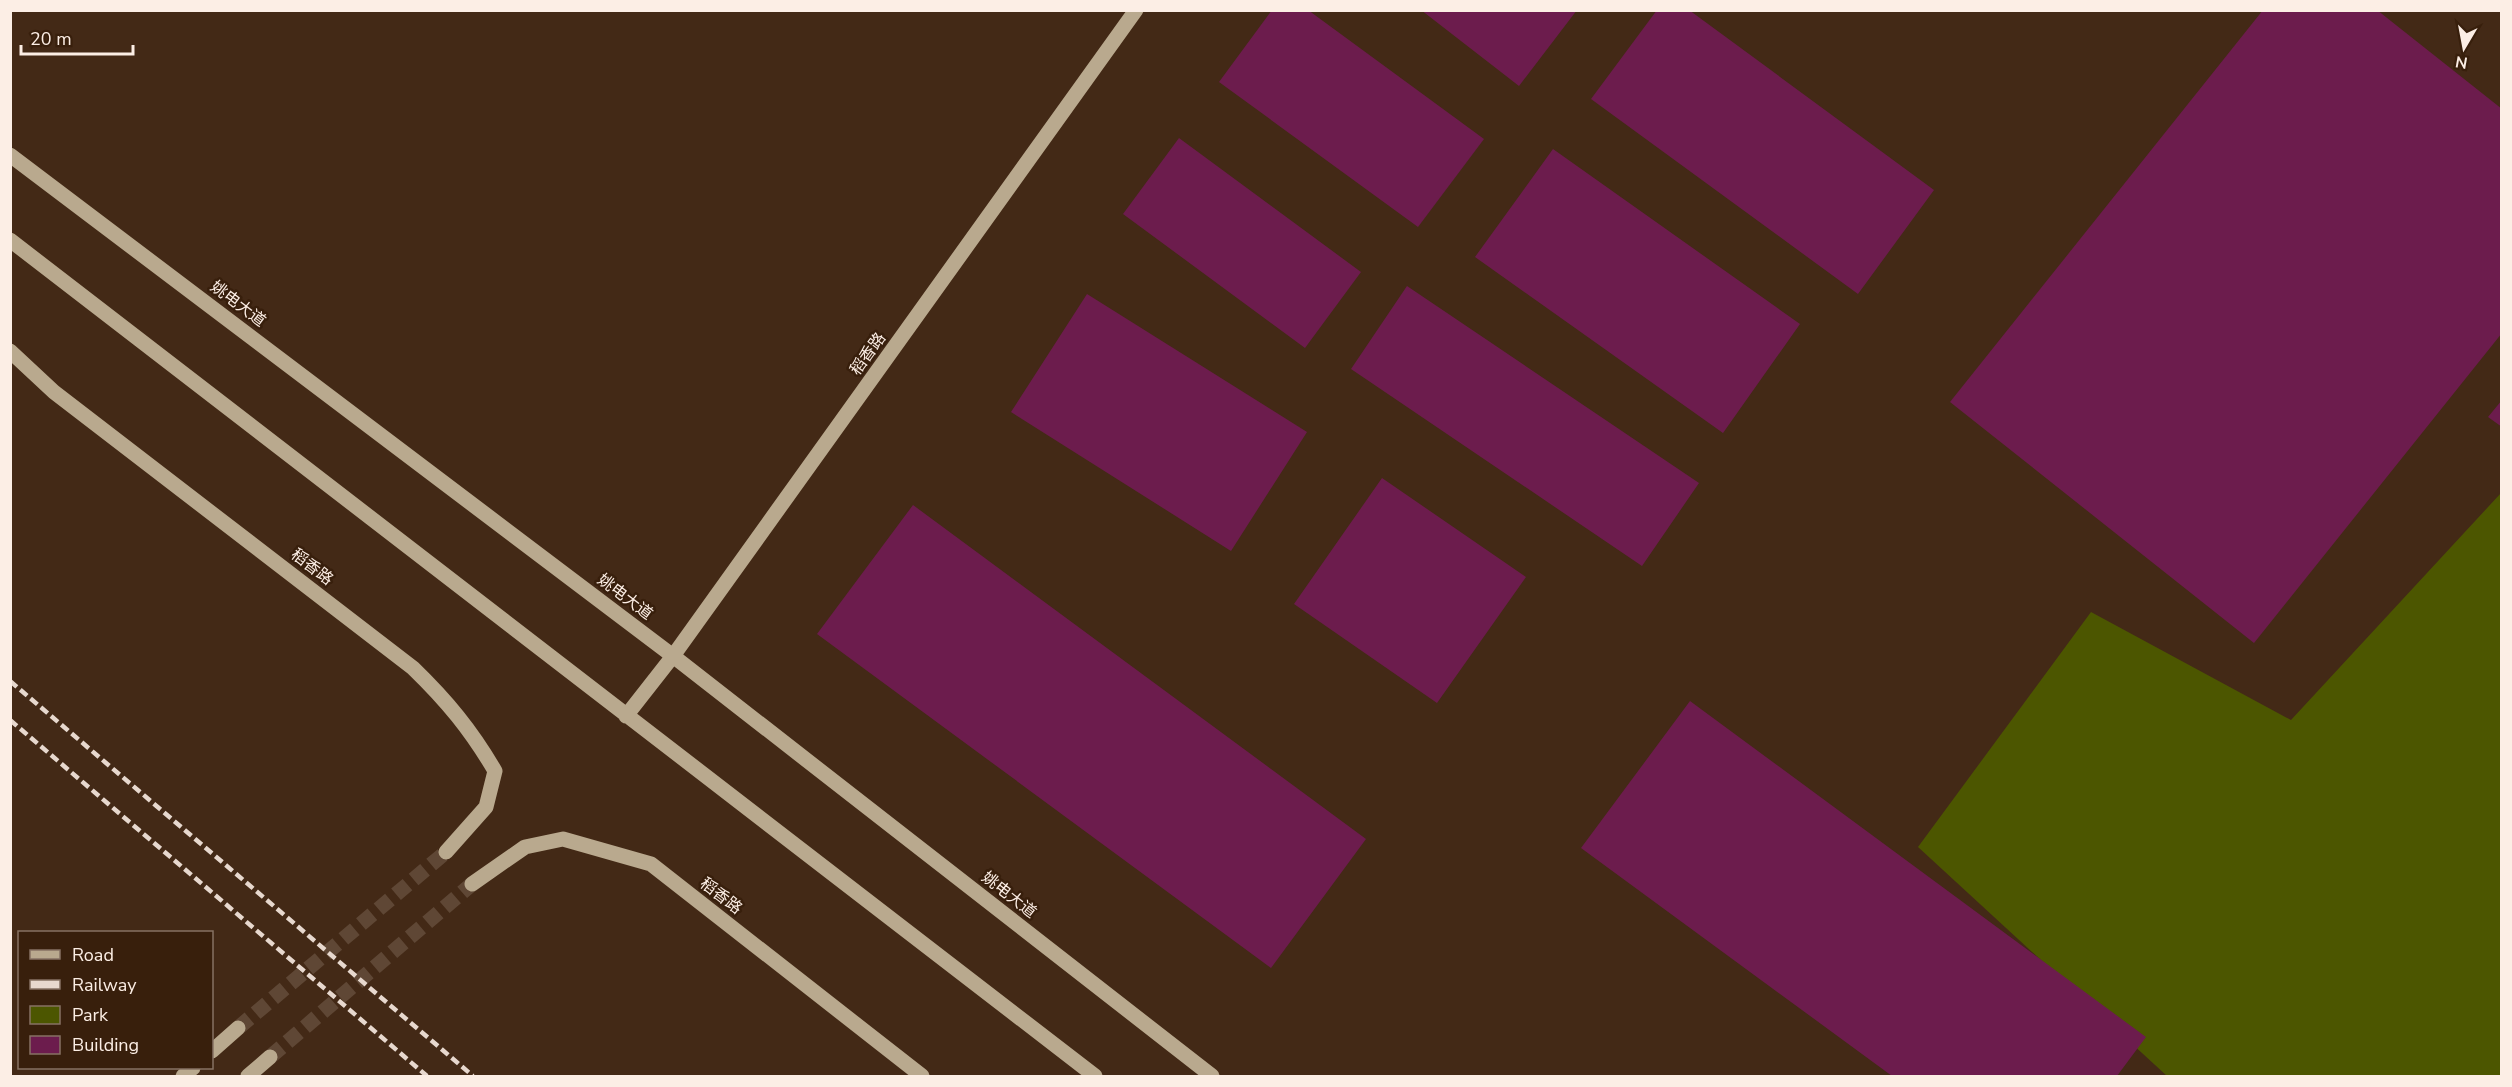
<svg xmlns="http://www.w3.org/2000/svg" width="2512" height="1087" font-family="'Nunito Sans','Noto Sans SC',sans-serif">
<rect width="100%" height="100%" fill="#432916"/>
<path fill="#4c5600" d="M 2501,493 L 2501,1076 L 2167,1076 L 1918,847 L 2091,612 L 2291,720 Z"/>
<path fill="#6c1c4d" d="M 1272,10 L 1308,10 L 1484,139 L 1418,227 L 1219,82 Z
M 1421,10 L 1577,10 L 1519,86 Z
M 1657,10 L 1689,10 L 1934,190 L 1858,294 L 1591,99 Z
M 2263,10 L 2377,10 L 2502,109 L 2502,333 L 2254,643 L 1950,402 Z
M 1179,138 L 1361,272 L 1305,348 L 1123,214 Z
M 1553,149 L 1800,324 L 1723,433 L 1475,257 Z
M 1407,286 L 1699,483 L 1642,566 L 1351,369 Z
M 1087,294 L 1307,432 L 1231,551 L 1011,412 Z
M 2502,400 L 2502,427 L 2488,417 Z
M 1382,478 L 1526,577 L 1437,703 L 1294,604 Z
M 913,505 L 1366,839 L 1271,968 L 817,634 Z
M 1690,701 L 2146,1037 L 2117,1076 L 1892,1076 L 1581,848 Z"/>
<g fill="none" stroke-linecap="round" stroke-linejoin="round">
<path stroke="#5f4735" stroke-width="15" stroke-dasharray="15 8" stroke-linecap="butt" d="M 238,1028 L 446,852
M 270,1057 L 472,884"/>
<path stroke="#b9a98e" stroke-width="15" d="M 10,155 L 673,656 L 1212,1076
M 10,240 L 1095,1076
M 10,351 L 54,392 L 413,668 C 447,701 471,730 495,771 L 486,807 L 446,852
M 626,716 L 673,656 L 1136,10
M 472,884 L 525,847 L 563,839 L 651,864 L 922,1076
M 212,1051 L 238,1028
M 183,1076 L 193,1068
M 248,1076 L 270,1057"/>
<path stroke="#e7d8ce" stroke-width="4.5" stroke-dasharray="9 4.5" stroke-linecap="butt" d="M 10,681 L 473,1076
M 10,720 L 427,1076"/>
</g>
<g text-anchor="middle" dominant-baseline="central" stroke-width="5" stroke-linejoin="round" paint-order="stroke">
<g font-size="16" fill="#fceee5" stroke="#381f0c">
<text transform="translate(238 304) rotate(37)">姚电大道</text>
<text transform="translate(868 354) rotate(-54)">稻香路</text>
<text transform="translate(312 567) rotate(38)">稻香路</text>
<text transform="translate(625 597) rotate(37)">姚电大道</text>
<text transform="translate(1009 895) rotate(38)">姚电大道</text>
<text transform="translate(721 896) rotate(38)">稻香路</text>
</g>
</g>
<rect width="2512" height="1087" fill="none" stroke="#fceee5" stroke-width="24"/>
<rect x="18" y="931" width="195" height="138" fill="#381f0c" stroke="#867263" stroke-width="1.5"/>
<rect x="30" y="950" width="30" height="9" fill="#b9a98e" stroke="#867263" stroke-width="1.5"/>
<text x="72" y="961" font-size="18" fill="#fceee5">Road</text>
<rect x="30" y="980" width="30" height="9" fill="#e7d8ce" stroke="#867263" stroke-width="1.5"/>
<text x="72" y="991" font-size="18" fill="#fceee5">Railway</text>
<rect x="30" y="1006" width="30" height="18" fill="#4c5600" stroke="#867263" stroke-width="1.5"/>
<text x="72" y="1021" font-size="18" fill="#fceee5">Park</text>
<rect x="30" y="1036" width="30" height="18" fill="#6c1c4d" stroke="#867263" stroke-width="1.5"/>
<text x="72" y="1051" font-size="18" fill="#fceee5">Building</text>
<g transform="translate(2464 48) rotate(190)" stroke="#381f0c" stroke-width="4.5" paint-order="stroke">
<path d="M0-4.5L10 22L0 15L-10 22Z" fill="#fceee5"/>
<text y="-9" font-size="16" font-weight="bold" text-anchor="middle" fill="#fceee5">N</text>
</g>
<path d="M21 45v9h112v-9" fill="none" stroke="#fceee5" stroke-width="3"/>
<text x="30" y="45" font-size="18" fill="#fceee5" stroke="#381f0c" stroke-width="4.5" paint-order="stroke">20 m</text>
</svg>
